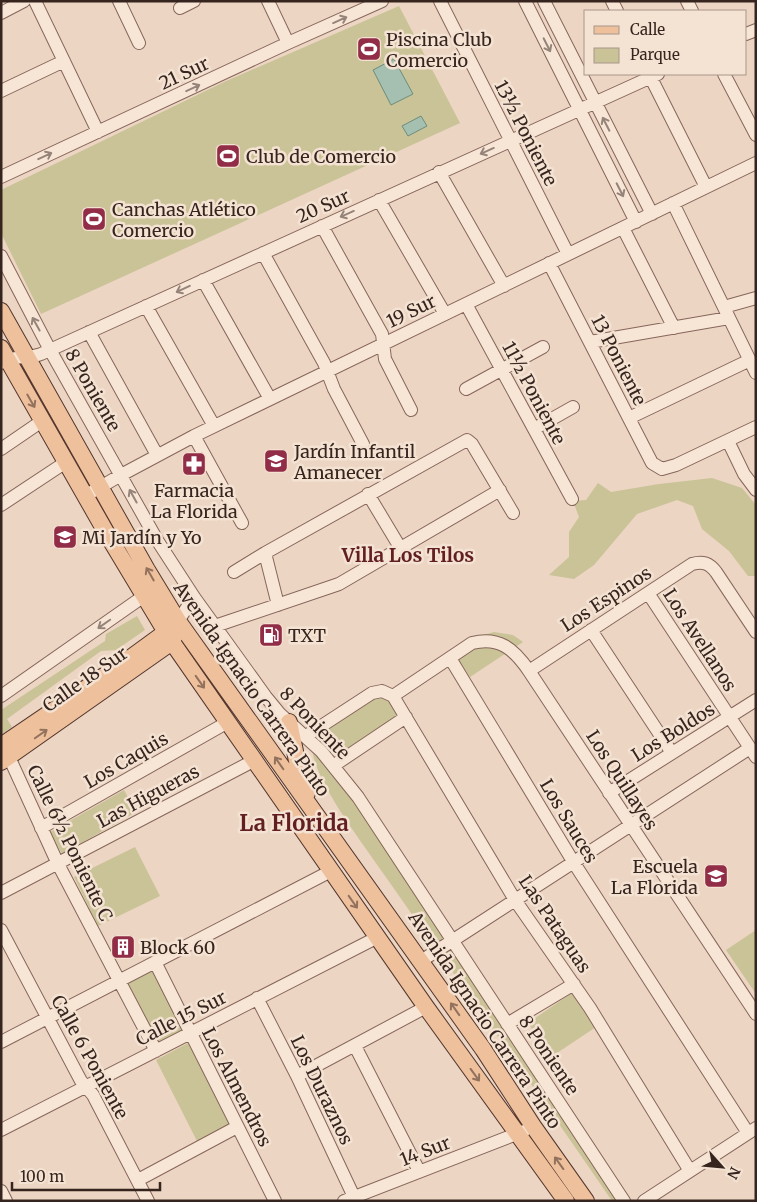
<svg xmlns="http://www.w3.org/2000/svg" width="757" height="1202" font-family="Merriweather,serif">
<rect width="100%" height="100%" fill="#ecd5c3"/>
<path fill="#cac397" d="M 399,6 L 460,123 L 41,314 L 1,233 L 1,190 L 224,82 Z
M 712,478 L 742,488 L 756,505 L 756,576 L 748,576 L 729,551 L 702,529 L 693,506 L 677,500 L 637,514 L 594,565 L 574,579 L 549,575 L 569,557 L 569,532 L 579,517 L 573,501 L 586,500 L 598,483 L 611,492 L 659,484 Z
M 137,616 L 145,630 L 116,650 L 101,651 L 7,719 L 12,727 L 1,735 L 1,710 L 105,641 L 106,634 Z
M 494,632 L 513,635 L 523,642 L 470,677 L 454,653 L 483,635 Z
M 384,694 L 401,717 L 340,754 L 318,734 L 377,695 Z
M 312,749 L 334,770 L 621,1201 L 612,1201 C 539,1094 464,989 390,883 C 368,850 317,787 312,749 Z
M 124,790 L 136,812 L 62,854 L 50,832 Z
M 135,847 L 160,896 L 98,926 L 74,877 Z
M 756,930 L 756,994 L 726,950 Z
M 153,966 L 185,1030 L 156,1046 L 124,982 Z
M 573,992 L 596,1027 L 551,1057 L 528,1023 Z
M 190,1042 L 233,1126 L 199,1145 L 156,1060 Z"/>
<path fill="#a5bfb1" stroke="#6c8d7c" d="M 394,59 L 413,94 L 391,105 L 373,70 Z
M 421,116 L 427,126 L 408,136 L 402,126 Z"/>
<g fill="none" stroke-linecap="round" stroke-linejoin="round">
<defs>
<path id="minor" d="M 35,1 L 98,132
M 119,1 L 139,43
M 268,1 L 288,43
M 440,1 L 568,254
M 525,1 L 636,222
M 544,1 L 652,214
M 612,1 L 617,11
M 687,1 L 692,11
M 180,8 L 194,1
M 1,13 L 24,1
M 746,34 L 756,30
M 649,74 L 706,187
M 724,74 L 756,135
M 1,91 L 64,61
M 439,172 L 504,286
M 1,177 L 288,43 L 382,1
M 379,200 L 445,314
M 673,203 L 756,373
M 322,226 L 382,334 L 385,359 L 411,410
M 623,228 L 674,328
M 263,253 L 324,363 L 334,389 L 363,444
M 1,256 L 50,350 L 157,540 L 194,597 L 266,697 L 280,714 L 321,751 L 358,797 L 624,1201
M 549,263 L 652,463 L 662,469 L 676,465 L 756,427
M 203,280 L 270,399
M 466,304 L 572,499
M 146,306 L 214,426
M 724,307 L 756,298
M 89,332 L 157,455
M 590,342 L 729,318
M 1,363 C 12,355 28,359 41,354 L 658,74
M 466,389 L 543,347
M 629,418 L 750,360
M 534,429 L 573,407
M 194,436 L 242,523
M 728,441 L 744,474 L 756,490
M 1,449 L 42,421
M 368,494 L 401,549
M 85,496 L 121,475 L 194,436 L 756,163
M 1,505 L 66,462
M 265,553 L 278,605
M 234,572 L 265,553 L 467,440 L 472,444 L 513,513
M 648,593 L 756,757
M 178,621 L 194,597
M 215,626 L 339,584 L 500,490
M 591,630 L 672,753
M 450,658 L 574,863 L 748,1133
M 529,671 L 692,564 C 703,561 709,563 716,572 L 756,632
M 1,696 L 144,596
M 393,696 L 472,643 C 499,636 514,649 529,671 L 756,1014
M 393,696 L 515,900 L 590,1008 L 690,1171
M 306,736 L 372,693 L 382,691 L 393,696
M 9,757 L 58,864 L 156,1051
M 333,766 L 406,717
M 609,793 L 756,700
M 41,828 L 228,722
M 1,893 L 255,760
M 1,930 L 81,1081 L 93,1095 L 148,1201
M 421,961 L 750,748
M 155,962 L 275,1201
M 257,998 L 297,1076 L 354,1197
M 507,1024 L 574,984
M 1,1042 L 331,871
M 355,1046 L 419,1171
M 297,1076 L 426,1007
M 1,1130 L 378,937
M 138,1180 L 237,1127
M 1,1191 L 6,1201
M 344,1201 L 524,1131
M 644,1201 L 756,1128"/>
<path id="major" d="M 1,311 L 147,570 L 178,621 L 483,1049 L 533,1126 L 586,1201
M 1,348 L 107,534 L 172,642 L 426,1007 L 566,1201
M 289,722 L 297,761 L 307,793
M 1,746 L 129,659 L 166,632 L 170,624
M 1,762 L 172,642 L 175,634"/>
</defs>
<use href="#minor" stroke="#86665a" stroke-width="14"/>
<use href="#major" stroke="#53362e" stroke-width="18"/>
<use href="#minor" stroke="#f7e5d6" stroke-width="12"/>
<use href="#major" stroke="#eec09c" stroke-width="16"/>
</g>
<defs><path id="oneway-shaft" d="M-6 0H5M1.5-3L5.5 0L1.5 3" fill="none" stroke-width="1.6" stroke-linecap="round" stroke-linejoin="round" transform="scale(1.25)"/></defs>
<g stroke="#96847a">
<use href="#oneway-shaft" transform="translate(340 20) rotate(-24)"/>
<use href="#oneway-shaft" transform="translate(547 45) rotate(63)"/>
<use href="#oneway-shaft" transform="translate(193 88) rotate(-25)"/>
<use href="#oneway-shaft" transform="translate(606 124) rotate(-117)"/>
<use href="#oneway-shaft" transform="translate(487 151) rotate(156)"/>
<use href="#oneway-shaft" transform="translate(45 156) rotate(-25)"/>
<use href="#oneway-shaft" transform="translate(620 190) rotate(63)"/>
<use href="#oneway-shaft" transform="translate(347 214) rotate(156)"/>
<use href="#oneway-shaft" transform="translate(183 289) rotate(155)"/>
<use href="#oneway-shaft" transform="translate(36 324) rotate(-119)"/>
<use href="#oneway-shaft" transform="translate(133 496) rotate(-119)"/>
<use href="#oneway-shaft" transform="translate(104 624) rotate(145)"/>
</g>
<g stroke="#92725d">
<use href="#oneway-shaft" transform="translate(31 401) rotate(60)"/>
<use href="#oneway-shaft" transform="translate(150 574) rotate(-120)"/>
<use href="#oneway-shaft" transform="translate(200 682) rotate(55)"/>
<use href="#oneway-shaft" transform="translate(41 734) rotate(-35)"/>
<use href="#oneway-shaft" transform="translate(279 763) rotate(-125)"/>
<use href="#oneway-shaft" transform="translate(353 902) rotate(55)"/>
<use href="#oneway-shaft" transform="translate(455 1009) rotate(-125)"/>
<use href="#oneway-shaft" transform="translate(475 1075) rotate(54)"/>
<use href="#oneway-shaft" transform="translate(559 1163) rotate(-126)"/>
</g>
<defs>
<symbol id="stadium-square" viewBox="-11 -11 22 22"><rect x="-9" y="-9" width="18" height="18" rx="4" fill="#922d47" stroke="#f4e2d2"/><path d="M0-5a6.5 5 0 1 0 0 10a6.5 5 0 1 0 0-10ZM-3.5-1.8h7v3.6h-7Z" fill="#fff"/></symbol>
<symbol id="school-square" viewBox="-11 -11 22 22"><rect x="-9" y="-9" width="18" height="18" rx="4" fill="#922d47" stroke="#f4e2d2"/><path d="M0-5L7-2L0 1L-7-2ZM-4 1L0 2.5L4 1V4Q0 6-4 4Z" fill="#fff"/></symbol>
<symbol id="pharmacy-square" viewBox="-11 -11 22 22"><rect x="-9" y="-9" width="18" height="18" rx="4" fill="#922d47" stroke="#f4e2d2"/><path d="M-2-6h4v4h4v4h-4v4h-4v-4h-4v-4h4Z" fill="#fff"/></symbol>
<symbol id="fuel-square" viewBox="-11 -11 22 22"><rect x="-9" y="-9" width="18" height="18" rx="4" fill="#922d47" stroke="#f4e2d2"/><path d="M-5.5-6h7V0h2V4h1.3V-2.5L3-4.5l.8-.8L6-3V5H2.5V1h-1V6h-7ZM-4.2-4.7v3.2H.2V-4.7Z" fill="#fff"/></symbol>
<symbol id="building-square" viewBox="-11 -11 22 22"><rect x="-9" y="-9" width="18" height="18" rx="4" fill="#922d47" stroke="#f4e2d2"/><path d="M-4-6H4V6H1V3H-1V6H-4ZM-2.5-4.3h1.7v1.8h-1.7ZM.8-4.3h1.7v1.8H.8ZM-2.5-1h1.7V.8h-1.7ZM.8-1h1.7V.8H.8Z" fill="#fff"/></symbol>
</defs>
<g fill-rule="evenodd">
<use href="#stadium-square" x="355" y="35" width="28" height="28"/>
<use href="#stadium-square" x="214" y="142" width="28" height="28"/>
<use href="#stadium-square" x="80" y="205" width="28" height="28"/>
<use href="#school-square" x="262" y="447" width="28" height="28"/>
<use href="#pharmacy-square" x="180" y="450" width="28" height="28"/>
<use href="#school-square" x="51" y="523" width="28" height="28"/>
<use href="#fuel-square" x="257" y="621" width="28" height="28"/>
<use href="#school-square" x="702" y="862" width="28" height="28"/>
<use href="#building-square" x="109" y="933" width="28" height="28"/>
</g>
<g text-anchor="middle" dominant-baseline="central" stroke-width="5" stroke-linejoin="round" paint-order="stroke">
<g font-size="18" fill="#36241e" stroke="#f4e2d2" text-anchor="start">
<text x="386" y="39">Piscina Club<tspan x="386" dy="21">Comercio</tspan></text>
<text x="246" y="156">Club de Comercio</text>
<text x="112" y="209">Canchas Atlético<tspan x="112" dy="21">Comercio</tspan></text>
<text x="294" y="451">Jardín Infantil<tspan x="294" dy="21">Amanecer</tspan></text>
<text x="194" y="490" text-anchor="middle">Farmacia<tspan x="194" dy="21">La Florida</tspan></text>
<text x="82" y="537">Mi Jardín y Yo</text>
<text x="288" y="635">TXT</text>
<text x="698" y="866" text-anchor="end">Escuela<tspan x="698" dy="21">La Florida</tspan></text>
<text x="140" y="947">Block 60</text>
</g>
<g font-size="18" fill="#36241e" stroke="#f4e2d2">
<text transform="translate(184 73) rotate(-25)">21 Sur</text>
<text transform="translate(526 133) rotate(63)">13½ Poniente</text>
<text transform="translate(323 206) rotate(-24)">20 Sur</text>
<text transform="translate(411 311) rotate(-26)">19 Sur</text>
<text transform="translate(619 360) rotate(63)">13 Poniente</text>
<text transform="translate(93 390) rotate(60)">8 Poniente</text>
<text transform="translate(534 393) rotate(62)">11½ Poniente</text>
<text transform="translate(606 599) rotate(-33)">Los Espinos</text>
<text transform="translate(700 640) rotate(57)">Los Avellanos</text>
<text transform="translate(85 679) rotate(-35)">Calle 18 Sur</text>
<text transform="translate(252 689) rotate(55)">Avenida Ignacio Carrera Pinto</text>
<text transform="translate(315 723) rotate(46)">8 Poniente</text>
<text transform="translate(673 732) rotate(-32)">Los Boldos</text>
<text transform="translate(126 760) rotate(-30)">Los Caquis</text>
<text transform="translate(622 780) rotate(57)">Los Quillayes</text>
<text transform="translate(148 796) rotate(-28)">Las Higueras</text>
<text transform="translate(569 821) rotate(59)">Los Sauces</text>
<text transform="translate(70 843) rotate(64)">Calle 6½ Poniente C</text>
<text transform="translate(555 924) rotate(56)">Las Pataguas</text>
<text transform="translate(181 1018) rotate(-27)">Calle 15 Sur</text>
<text transform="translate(485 1020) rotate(56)">Avenida Ignacio Carrera Pinto</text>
<text transform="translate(549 1055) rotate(56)">8 Poniente</text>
<text transform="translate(90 1057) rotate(61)">Calle 6 Poniente</text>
<text transform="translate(237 1087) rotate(63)">Los Almendros</text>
<text transform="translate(322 1090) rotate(64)">Los Duraznos</text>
<text transform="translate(425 1151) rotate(-21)">14 Sur</text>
</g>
<g font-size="19" font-weight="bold" fill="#611f22" stroke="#f4e2d2">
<text x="408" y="555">Villa Los Tilos</text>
</g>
<g font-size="22" font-weight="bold" fill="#611f22" stroke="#f4e2d2">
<text x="294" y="823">La Florida</text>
</g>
</g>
<rect width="757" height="1202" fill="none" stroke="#36241e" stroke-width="5"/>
<rect x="584" y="10" width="162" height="65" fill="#f4e2d2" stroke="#a8968a"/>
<rect x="594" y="26" width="25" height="8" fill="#eec09c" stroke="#a8968a"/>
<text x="630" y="35" font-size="15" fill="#36241e">Calle</text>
<rect x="594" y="48" width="25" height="15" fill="#cac397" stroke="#a8968a"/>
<text x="630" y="60" font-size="15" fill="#36241e">Parque</text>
<g transform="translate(722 1167) rotate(117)" stroke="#f4e2d2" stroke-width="4" paint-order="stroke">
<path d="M0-4L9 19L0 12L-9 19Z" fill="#36241e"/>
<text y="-8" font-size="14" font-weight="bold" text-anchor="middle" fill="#36241e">N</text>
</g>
<path d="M12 1182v8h148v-8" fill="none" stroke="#36241e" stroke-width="2.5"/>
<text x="20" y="1182" font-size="15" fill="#36241e" stroke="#f4e2d2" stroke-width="4" paint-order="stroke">100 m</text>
</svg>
